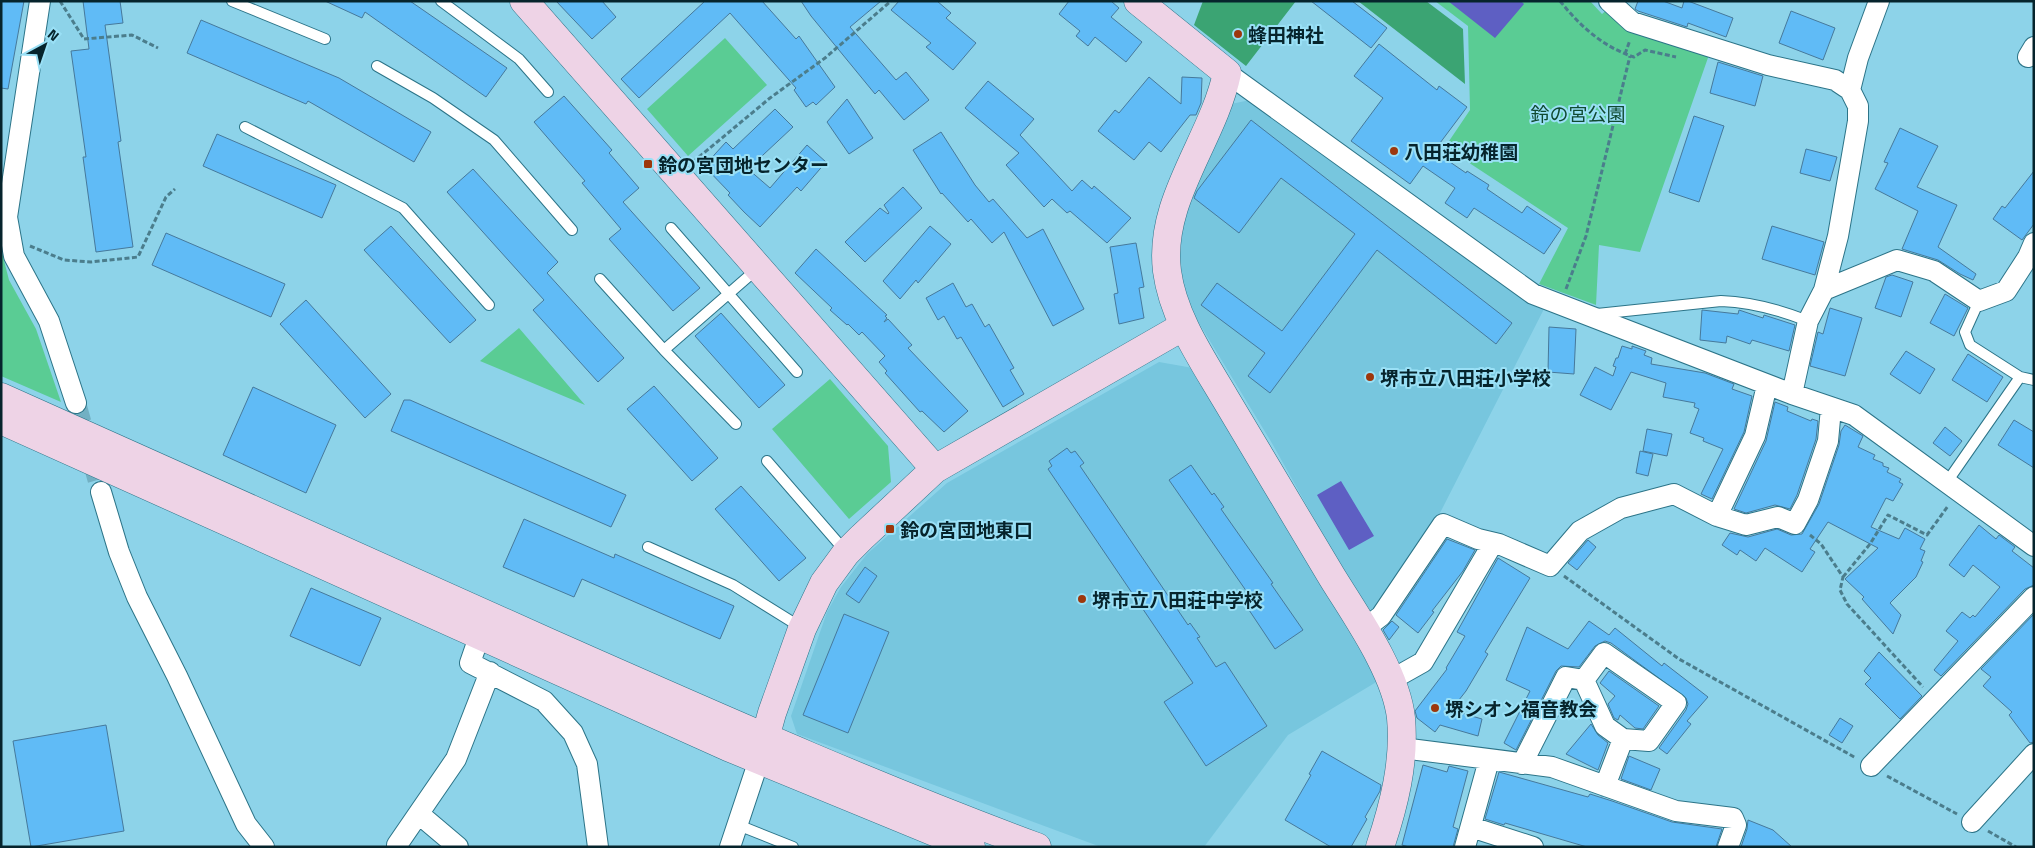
<svg xmlns="http://www.w3.org/2000/svg" width="2035" height="848" font-family="'Titillium Web','Noto Sans JP',sans-serif">
<rect width="100%" height="100%" fill="#8dd3e9"/>
<path fill="#77c6de" d="M 1250,100 L 1533,304 L 1544,309 L 1441,511 L 1375,609 L 1365,610 L 1273,445 L 1185,300 L 1178,254 L 1184,209 L 1231,104 Z
M 1159,362 L 1193,368 L 1378,681 L 1288,735 L 1204,847 L 1101,847 L 797,734 L 791,716 L 827,612 L 841,587 L 867,554 L 947,483 Z"/>
<path fill="#5acc94" d="M 1435,1 L 1590,1 L 1602,14 L 1609,8 L 1710,52 L 1640,252 L 1599,245 L 1596,305 L 1539,284 L 1568,228 L 1445,147 L 1470,110 L 1468,26 Z
M 725,38 L 767,85 L 688,156 L 647,109 Z
M 1,249 L 9,280 L 36,329 L 61,402 L 1,376 Z
M 519,328 L 585,405 L 480,361 Z
M 830,379 L 888,446 L 891,482 L 849,519 L 772,429 Z"/>
<path fill="#3ba473" d="M 1203,1 L 1296,1 L 1246,66 L 1194,25 Z
M 1358,1 L 1426,1 L 1463,29 L 1465,84 Z"/>
<path fill="#5e5fc3" d="M 1448,1 L 1521,1 L 1524,4 L 1495,38 Z
M 1341,481 L 1374,536 L 1349,550 L 1317,495 Z"/>
<path fill="#60bbf6" stroke="#46799b" d="M 1,1 L 24,1 L 8,89 L 1,88 Z
M 83,1 L 120,1 L 123,23 L 105,25 L 121,141 L 118,142 L 133,247 L 96,252 L 83,157 L 86,157 L 71,51 L 89,49 Z
M 325,1 L 410,1 L 507,68 L 486,97 L 365,12 L 362,18 Z
M 556,1 L 602,1 L 616,17 L 592,39 Z
M 705,1 L 762,1 L 796,39 L 799,36 L 835,87 L 816,105 L 813,102 L 806,107 L 794,90 L 796,88 L 730,13 L 639,98 L 621,79 Z
M 801,1 L 881,1 L 850,27 L 896,80 L 906,72 L 929,100 L 904,120 L 879,90 L 875,94 L 811,16 Z
M 899,1 L 937,1 L 951,13 L 946,18 L 976,43 L 953,70 L 926,47 L 931,43 L 891,10 Z
M 1069,1 L 1111,1 L 1119,8 L 1111,17 L 1142,42 L 1126,62 L 1095,37 L 1088,46 L 1076,36 L 1080,31 L 1059,14 Z
M 1311,1 L 1352,1 L 1387,28 L 1371,48 Z
M 1638,1 L 1663,1 L 1682,8 L 1684,1 L 1688,1 L 1733,18 L 1726,37 L 1688,23 L 1687,27 L 1638,11 L 1635,9 Z
M 1791,11 L 1835,28 L 1823,60 L 1779,43 Z
M 201,20 L 339,78 L 431,132 L 414,162 L 308,101 L 306,104 L 187,53 Z
M 1379,44 L 1437,90 L 1439,86 L 1467,107 L 1434,151 L 1466,173 L 1467,171 L 1489,185 L 1487,189 L 1522,213 L 1527,206 L 1561,229 L 1544,254 L 1474,208 L 1467,218 L 1445,203 L 1455,188 L 1423,166 L 1410,184 L 1351,141 L 1383,98 L 1354,76 Z
M 1718,62 L 1763,76 L 1755,106 L 1710,93 Z
M 1149,77 L 1181,104 L 1182,77 L 1202,78 L 1201,103 L 1196,115 L 1190,115 L 1161,152 L 1149,142 L 1134,160 L 1098,131 L 1115,110 L 1119,113 Z
M 988,81 L 1034,119 L 1020,135 L 1072,191 L 1082,180 L 1092,189 L 1094,186 L 1131,218 L 1107,243 L 1070,211 L 1067,213 L 1052,199 L 1044,207 L 1006,165 L 1019,153 L 965,108 Z
M 564,96 L 612,150 L 609,153 L 639,188 L 623,202 L 700,288 L 673,311 L 609,239 L 621,229 L 582,183 L 585,181 L 534,122 Z
M 847,99 L 873,138 L 849,154 L 827,122 Z
M 775,109 L 793,127 L 748,169 L 770,188 L 807,145 L 826,162 L 801,191 L 797,187 L 760,227 L 744,212 L 728,195 L 730,193 L 704,166 L 726,142 L 733,149 Z
M 1694,116 L 1724,126 L 1699,202 L 1669,192 Z
M 1251,120 L 1512,323 L 1496,344 L 1377,250 L 1270,393 L 1248,376 L 1265,353 L 1201,305 L 1217,283 L 1282,331 L 1355,234 L 1281,178 L 1239,233 L 1194,198 L 1197,191 Z
M 1900,128 L 1938,146 L 1917,187 L 1957,205 L 1938,247 L 1976,274 L 1973,280 L 1960,274 L 1938,260 L 1902,249 L 1918,211 L 1875,189 L 1888,163 L 1884,162 Z
M 941,132 L 975,185 L 989,202 L 993,199 L 1027,238 L 1043,229 L 1084,309 L 1053,326 L 1004,232 L 992,243 L 971,219 L 968,222 L 942,193 L 941,194 L 913,150 Z
M 217,134 L 336,185 L 322,218 L 203,166 Z
M 1806,149 L 1837,157 L 1830,181 L 1800,173 Z
M 473,169 L 558,262 L 547,273 L 624,358 L 598,382 L 533,310 L 544,300 L 447,192 Z
M 2034,171 L 2034,224 L 2022,240 L 1993,219 L 2002,206 L 2005,208 Z
M 903,187 L 922,208 L 865,262 L 845,242 L 880,208 L 888,214 L 889,213 L 884,205 Z
M 391,226 L 476,320 L 450,343 L 364,250 Z
M 930,226 L 951,244 L 918,283 L 916,280 L 900,299 L 883,281 Z
M 1772,226 L 1824,242 L 1815,275 L 1762,259 Z
M 166,233 L 285,284 L 271,317 L 152,265 Z
M 1136,243 L 1144,287 L 1139,288 L 1144,318 L 1119,324 L 1114,294 L 1118,293 L 1110,247 Z
M 816,249 L 887,315 L 885,316 L 887,318 L 884,322 L 888,319 L 912,345 L 908,348 L 968,411 L 944,432 L 922,411 L 920,412 L 885,373 L 887,371 L 879,362 L 885,356 L 862,332 L 859,335 L 848,324 L 847,325 L 830,310 L 832,308 L 795,273 Z
M 1892,275 L 1913,282 L 1901,317 L 1875,308 L 1886,277 Z
M 953,283 L 966,307 L 972,304 L 985,327 L 989,324 L 1014,368 L 1010,370 L 1024,394 L 1003,407 L 961,337 L 957,339 L 944,316 L 938,320 L 926,298 Z
M 1945,294 L 1968,308 L 1954,336 L 1930,323 Z
M 306,300 L 391,394 L 365,418 L 280,324 Z
M 1830,308 L 1862,318 L 1845,376 L 1810,366 L 1818,332 L 1823,334 Z
M 1702,310 L 1738,314 L 1739,310 L 1763,318 L 1764,315 L 1795,325 L 1789,351 L 1752,340 L 1750,344 L 1727,336 L 1726,343 L 1700,340 Z
M 721,313 L 785,385 L 759,408 L 695,336 Z
M 1549,327 L 1576,329 L 1574,374 L 1548,372 Z
M 1622,346 L 1632,349 L 1632,346 L 1646,351 L 1644,355 L 1652,358 L 1651,364 L 1705,373 L 1734,384 L 1732,389 L 1752,396 L 1744,432 L 1712,499 L 1701,494 L 1723,449 L 1703,441 L 1704,438 L 1690,433 L 1699,409 L 1694,407 L 1695,403 L 1663,397 L 1666,383 L 1631,372 L 1611,410 L 1580,395 L 1595,367 L 1613,376 L 1616,367 L 1613,366 L 1616,358 L 1618,358 Z
M 1906,351 L 1935,369 L 1920,394 L 1890,374 Z
M 1968,354 L 2003,377 L 1987,402 L 1952,380 Z
M 654,386 L 718,458 L 692,481 L 627,409 Z
M 253,387 L 336,425 L 306,493 L 223,455 Z
M 404,400 L 410,400 L 626,495 L 611,527 L 391,431 Z
M 1775,402 L 1788,407 L 1787,411 L 1811,421 L 1812,419 L 1818,421 L 1816,439 L 1797,495 L 1790,509 L 1775,505 L 1746,513 L 1734,509 L 1766,441 Z
M 2014,420 L 2034,432 L 2034,468 L 1998,445 Z
M 1845,425 L 1863,436 L 1858,447 L 1875,455 L 1873,459 L 1883,463 L 1883,466 L 1889,468 L 1887,472 L 1901,479 L 1899,482 L 1903,484 L 1893,501 L 1886,498 L 1871,527 L 1899,539 L 1905,528 L 1925,539 L 1920,549 L 1925,551 L 1921,561 L 1923,562 L 1916,577 L 1890,603 L 1901,615 L 1893,634 L 1862,599 L 1864,597 L 1845,579 L 1878,548 L 1828,522 L 1810,549 L 1815,552 L 1802,572 L 1765,548 L 1756,561 L 1740,550 L 1737,555 L 1722,545 L 1730,533 L 1748,537 L 1777,529 L 1791,535 L 1802,534 L 1819,504 L 1839,445 L 1841,431 Z
M 1945,427 L 1962,441 L 1950,456 L 1933,443 Z
M 1647,429 L 1672,434 L 1667,456 L 1643,451 Z
M 1067,448 L 1071,453 L 1075,451 L 1084,463 L 1080,466 L 1188,625 L 1190,623 L 1200,637 L 1197,638 L 1216,667 L 1225,662 L 1267,726 L 1206,766 L 1164,702 L 1193,683 L 1048,469 L 1052,466 L 1049,461 Z
M 1640,451 L 1653,454 L 1648,476 L 1636,473 Z
M 1191,465 L 1212,495 L 1214,493 L 1224,507 L 1221,509 L 1273,583 L 1271,584 L 1303,630 L 1275,649 L 1249,610 L 1256,605 L 1169,480 Z
M 741,486 L 806,558 L 779,581 L 715,509 Z
M 524,519 L 614,558 L 615,554 L 734,606 L 720,639 L 582,579 L 574,597 L 503,567 Z
M 1979,525 L 1996,539 L 1999,535 L 2015,547 L 2012,551 L 2034,568 L 2034,585 L 2025,589 L 1941,676 L 1934,670 L 1958,641 L 1946,631 L 1962,612 L 1970,618 L 1973,615 L 1975,617 L 2000,587 L 1973,565 L 1964,577 L 1949,565 Z
M 1447,539 L 1475,550 L 1463,571 L 1432,611 L 1434,612 L 1418,633 L 1396,615 Z
M 1588,540 L 1596,547 L 1577,570 L 1568,563 Z
M 1498,558 L 1530,578 L 1485,652 L 1488,654 L 1466,691 L 1451,710 L 1482,719 L 1478,736 L 1440,725 L 1435,732 L 1417,718 L 1415,711 L 1447,669 L 1446,668 L 1465,636 L 1457,632 Z
M 865,567 L 877,576 L 859,603 L 846,594 Z
M 311,588 L 381,618 L 360,666 L 290,636 Z
M 844,614 L 889,632 L 848,733 L 803,715 Z
M 2034,614 L 2034,742 L 2030,743 L 2009,715 L 2012,712 L 1983,686 L 1991,677 L 1981,669 Z
M 1392,621 L 1399,627 L 1389,640 L 1383,630 Z
M 1589,621 L 1609,635 L 1615,628 L 1662,666 L 1664,663 L 1708,697 L 1687,721 L 1691,724 L 1667,754 L 1659,748 L 1686,710 L 1688,704 L 1686,698 L 1611,643 L 1605,641 L 1595,646 L 1579,667 L 1561,666 L 1556,671 L 1516,750 L 1504,743 L 1530,691 L 1506,680 L 1527,627 L 1568,649 Z
M 1879,652 L 1922,696 L 1900,719 L 1865,684 L 1871,678 L 1864,671 Z
M 1609,671 L 1659,706 L 1643,729 L 1635,728 L 1620,715 L 1618,720 L 1614,718 L 1608,704 L 1615,696 L 1600,683 Z
M 1840,718 L 1853,726 L 1842,743 L 1829,735 Z
M 1591,724 L 1598,735 L 1608,743 L 1598,770 L 1566,754 Z
M 106,725 L 124,831 L 31,847 L 13,741 Z
M 1322,751 L 1381,785 L 1380,791 L 1365,817 L 1367,819 L 1351,847 L 1331,847 L 1285,820 L 1311,775 L 1309,774 Z
M 1629,756 L 1660,769 L 1651,790 L 1621,779 Z
M 1423,765 L 1447,772 L 1449,766 L 1468,771 L 1453,827 L 1458,829 L 1453,847 L 1409,847 L 1402,845 Z
M 1499,772 L 1588,797 L 1590,794 L 1612,801 L 1672,822 L 1722,829 L 1716,847 L 1587,847 L 1505,823 L 1504,825 L 1485,819 Z
M 1748,820 L 1773,830 L 1792,847 L 1741,847 L 1747,829 Z"/>
<g fill="none" stroke-linecap="round" stroke-linejoin="round">
<path stroke="#72b0c3" stroke-width="20" stroke-dasharray="20 10" stroke-linecap="butt" d="M 76,403 L 101,492"/>
<defs>
<path id="lane" d="M 232,1 L 325,39
M 441,1 L 519,59 L 548,92
M 377,66 L 433,98 L 494,140 L 572,230
M 245,127 L 403,208 L 489,305
M 671,228 L 797,372
M 600,279 L 664,350 L 736,424
M 1979,301 L 1965,332 L 1970,345 L 2020,377 L 2034,380
M 1597,314 L 1721,301 C 1750,302 1780,310 1808,321
M 664,350 L 757,269
M 767,461 L 846,552
M 1947,482 L 2020,377
M 648,547 L 733,585 L 802,628
M 738,825 L 793,847"/>
<path id="street" d="M 40,1 L 7,217 L 14,256 L 49,321 L 76,403
M 1609,1 L 1632,22 L 1768,65 L 1835,80 L 1850,90 L 1858,106 L 1858,121 L 1838,236 L 1824,290
M 2028,57 L 2034,47
M 1227,73 L 1533,294 L 1792,394 L 1854,415 L 2034,546
M 1850,90 L 1858,58 L 1879,1
M 1792,394 L 1808,321 L 1824,290 L 1897,260 L 1934,271 L 1979,301 L 2006,291 L 2028,257 L 2034,243
M 101,492 L 119,552 L 137,597 L 177,676 L 246,824 L 264,847
M 1717,516 L 1746,525 L 1778,517 L 1795,524 L 1808,500 L 1828,441 L 1831,408
M 1364,629 L 1381,616 L 1443,524 L 1478,539 L 1499,544 L 1550,566 L 1580,531 L 1621,508 L 1674,494 L 1717,516 L 1755,436 L 1767,385
M 479,637 L 470,663 L 544,701 L 573,733 L 587,764 L 598,847
M 1391,680 L 1423,662 L 1493,543
M 1402,748 L 1552,767 L 1676,811 L 1733,818 L 1736,825 L 1728,847
M 1522,764 L 1566,677 L 1584,680
M 1871,766 L 2034,597
M 1605,786 L 1623,739 L 1605,726 L 1584,680 L 1604,653 L 1676,703 L 1649,741 L 1623,739
M 419,814 L 458,847
M 1972,822 L 2034,754
M 1471,827 L 1533,847
M 397,847 L 397,845 L 456,759 L 490,672
M 730,847 L 759,760
M 1465,847 L 1489,760"/>
<path id="secondary" d="M 524,1 L 935,469
M 1138,1 L 1227,73 C 1213,140 1158,200 1167,271 C 1173,317 1202,359 1225,398 C 1261,458 1296,517 1332,577 C 1356,616 1396,672 1401,718 C 1405,762 1394,805 1380,847
M 1,397 C 184,480 367,562 550,643 C 711,714 872,786 1037,847
M 1,420 L 728,747 L 971,847
M 760,756 L 772,713 L 802,629 L 824,583 L 846,553 L 861,538 L 935,469 L 1184,326"/>
</defs>
<use href="#lane" stroke="#2c7488" stroke-width="12"/>
<use href="#street" stroke="#2c7488" stroke-width="22"/>
<use href="#secondary" stroke="#2c7488" stroke-width="29"/>
<path stroke="#4b7d8c" stroke-width="3" stroke-dasharray="5 2.5" stroke-linecap="butt" d="M 60,1 L 84,39 L 132,35 L 158,48
M 1560,1 C 1580,26 1603,47 1634,57 L 1645,50 L 1676,57
M 1625,54 L 1630,40
M 693,162 L 770,98 L 825,58 L 891,1
M 30,246 L 64,260 L 91,262 L 138,257 L 166,197 L 175,189
M 1566,289 L 1586,236 L 1630,56
M 1810,535 L 1821,544 L 1843,577 L 1840,590 L 1847,604 L 1923,687
M 1564,576 L 1679,659 L 1856,758
M 1843,577 L 1870,544 L 1888,515 L 1927,535 L 1948,506
M 1887,776 L 1957,814
M 1988,831 L 2016,847"/>
<use href="#lane" stroke="#fff" stroke-width="10"/>
<use href="#street" stroke="#fff" stroke-width="20"/>
<use href="#secondary" stroke="#eed3e6" stroke-width="28"/>
</g>
<g fill="#9d370c" stroke="#9ae0f6" stroke-width="2">
<circle cx="1238" cy="34" r="5"/>
<circle cx="1394" cy="151" r="5"/>
<rect x="643" y="159" width="10" height="10" rx="2.5"/>
<circle cx="1370" cy="377" r="5"/>
<rect x="885" y="524" width="10" height="10" rx="2.5"/>
<circle cx="1082" cy="599" r="5"/>
<circle cx="1435" cy="708" r="5"/>
</g>
<g text-anchor="middle" dominant-baseline="central" stroke-width="4" stroke-linejoin="round" paint-order="stroke">
<g font-size="19" font-weight="bold" fill="#06242c" stroke="#9ae0f6" text-anchor="start">
<text x="1248" y="34">蜂田神社</text>
<text x="1404" y="151">八田荘幼稚園</text>
<text x="658" y="164">鈴の宮団地センター</text>
<text x="1380" y="377">堺市立八田荘小学校</text>
<text x="900" y="529">鈴の宮団地東口</text>
<text x="1092" y="599">堺市立八田荘中学校</text>
<text x="1445" y="708">堺シオン福音教会</text>
</g>
<g font-size="19" fill="#104930" stroke="#9ae0f6">
<text x="1578" y="113">鈴の宮公園</text>
</g>
</g>
<rect width="2035" height="848" fill="none" stroke="#06242c" stroke-width="5"/>
<g transform="translate(45 45) rotate(40)" stroke="#9ae0f6" stroke-width="4" paint-order="stroke">
<path d="M0-4L9 19L0 12L-9 19Z" fill="#06242c"/>
<text y="-8" font-size="14" font-weight="bold" text-anchor="middle" fill="#06242c">N</text>
</g>
</svg>
